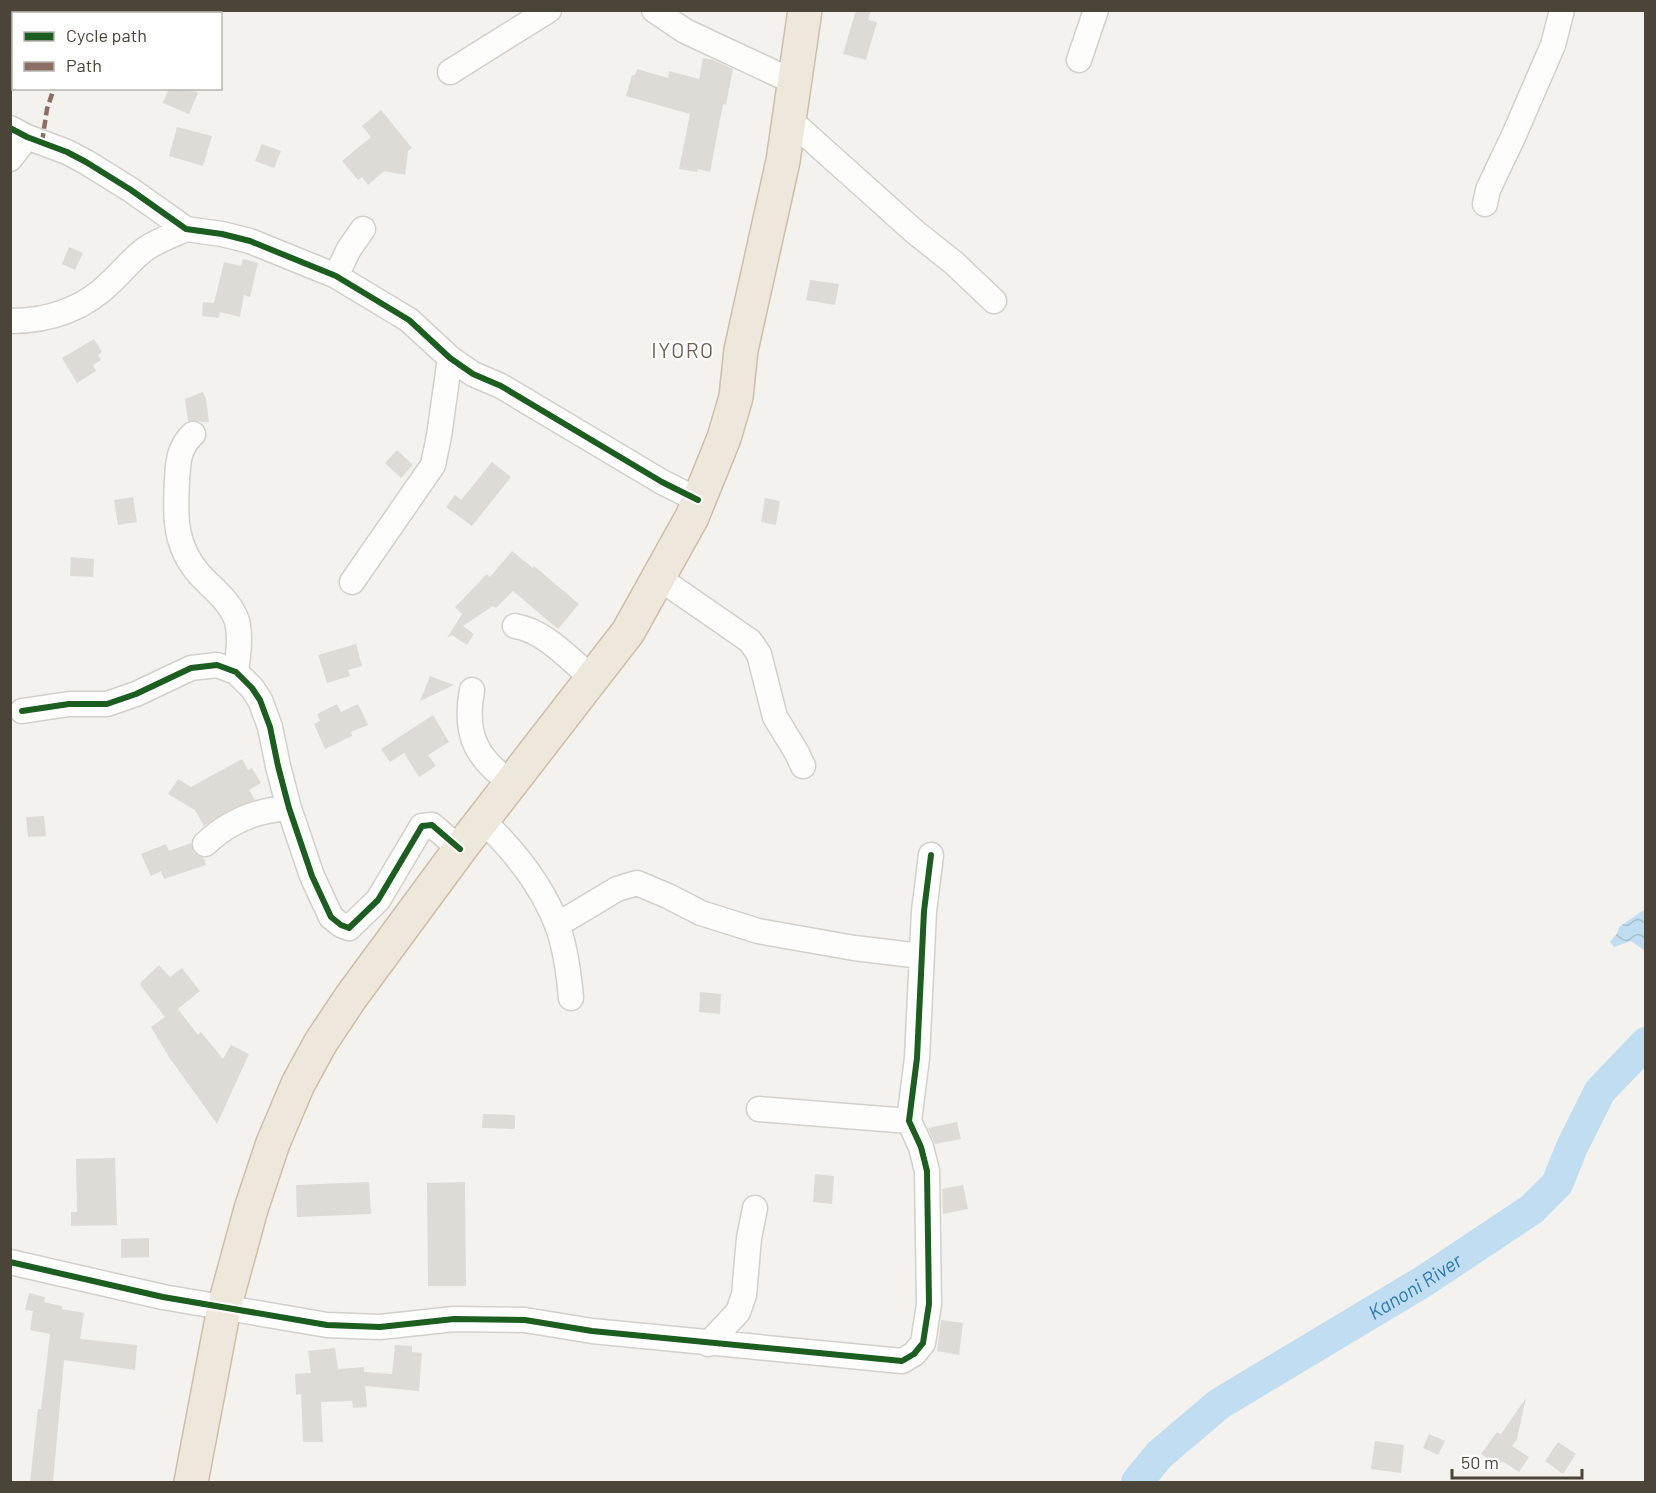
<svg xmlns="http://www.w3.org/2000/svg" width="1656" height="1493" font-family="Barlow,sans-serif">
<defs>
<pattern id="water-waves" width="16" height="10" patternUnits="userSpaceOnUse" patternTransform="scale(1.5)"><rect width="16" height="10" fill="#c0ddf1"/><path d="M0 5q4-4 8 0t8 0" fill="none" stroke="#a6bfcf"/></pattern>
</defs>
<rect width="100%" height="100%" fill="#f4f2ee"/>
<path fill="url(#water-waves)" d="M 1644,910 L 1645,951 L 1631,941 L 1614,947 L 1610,942 L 1616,935 L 1620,926 Z"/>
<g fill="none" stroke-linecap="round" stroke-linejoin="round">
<path stroke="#c0ddf1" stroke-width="32" id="s1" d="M 1137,1482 L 1159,1455 L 1219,1404 L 1424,1281 L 1532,1209 L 1557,1184 L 1572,1147 L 1600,1091 L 1646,1043"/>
</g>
<path fill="#dedbd6" d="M 856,10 L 871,10 L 868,20 L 877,22 L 866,60 L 843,54 Z
M 703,58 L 713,60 L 733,69 L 726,105 L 723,104 L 710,172 L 698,169 L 697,172 L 679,169 L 690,114 L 626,96 L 632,75 L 635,75 L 637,69 L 668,78 L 669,71 L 699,79 Z
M 169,88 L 187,88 L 198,93 L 189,114 L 163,103 Z
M 381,110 L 412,148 L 408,151 L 405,175 L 384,171 L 368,185 L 362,177 L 358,180 L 342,161 L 371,137 L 362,126 Z
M 177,127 L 212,136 L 203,166 L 169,156 Z
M 262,144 L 281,151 L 274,168 L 255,161 Z
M 69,247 L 83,253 L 75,270 L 62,264 Z
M 243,259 L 258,263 L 250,297 L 244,295 L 240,317 L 220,312 L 219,318 L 202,316 L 203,302 L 214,303 L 224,262 L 241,266 Z
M 810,280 L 839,284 L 835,305 L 806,300 Z
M 94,339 L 102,352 L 98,355 L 101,360 L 93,365 L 96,371 L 77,383 L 62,358 Z
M 203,392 L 206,399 L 209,422 L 188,421 L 185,399 Z
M 397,450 L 413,465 L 401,478 L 385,463 Z
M 492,462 L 511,477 L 472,526 L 446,507 L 455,495 L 461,500 Z
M 133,497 L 137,522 L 118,525 L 114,500 Z
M 765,498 L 780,501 L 776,525 L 761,522 Z
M 512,551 L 533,568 L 534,566 L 579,604 L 558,629 L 513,591 L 496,608 L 493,606 L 463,626 L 474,634 L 467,645 L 452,635 L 447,638 L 462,614 L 455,607 L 487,574 L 490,577 Z
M 71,557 L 94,559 L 93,577 L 70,576 Z
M 356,644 L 362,666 L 348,670 L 350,676 L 327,683 L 318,655 Z
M 430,676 L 454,685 L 420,701 Z
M 337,704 L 341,712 L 358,704 L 368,725 L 351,732 L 352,736 L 325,749 L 314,724 L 320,721 L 317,714 Z
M 433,715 L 449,742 L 428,755 L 436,766 L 419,777 L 404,753 L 390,762 L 381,749 Z
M 242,759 L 248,770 L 252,768 L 261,783 L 249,790 L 255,800 L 227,811 L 204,826 L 195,810 L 168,794 L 178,779 L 191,787 Z
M 44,816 L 46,836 L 28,837 L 26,817 Z
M 191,843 L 194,853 L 204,858 L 206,865 L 164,879 L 161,871 L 151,876 L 141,854 L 166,844 L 169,851 Z
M 159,965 L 170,977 L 182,968 L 200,991 L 178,1009 L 198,1035 L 201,1032 L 223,1059 L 231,1045 L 249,1054 L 217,1124 L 169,1057 L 151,1027 L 165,1017 L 140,985 L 141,984 L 140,983 Z
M 700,992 L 721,994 L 720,1014 L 699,1012 Z
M 483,1114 L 515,1115 L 515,1129 L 482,1128 Z
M 957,1122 L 961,1139 L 935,1144 L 928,1128 Z
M 115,1158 L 117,1225 L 71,1226 L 71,1212 L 77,1212 L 76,1159 Z
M 815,1174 L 834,1176 L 832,1204 L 813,1202 Z
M 369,1182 L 371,1214 L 297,1217 L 296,1185 Z
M 465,1182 L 466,1286 L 428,1286 L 427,1183 Z
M 963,1185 L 968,1209 L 943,1214 L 942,1189 Z
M 149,1238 L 149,1257 L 121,1258 L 121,1239 Z
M 29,1293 L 45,1297 L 44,1302 L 62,1306 L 62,1309 L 84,1313 L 80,1339 L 137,1345 L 135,1370 L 64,1360 L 53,1482 L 30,1482 L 38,1409 L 41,1409 L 50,1334 L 30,1330 L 33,1311 L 25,1310 Z
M 941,1320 L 963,1323 L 959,1355 L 937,1351 Z
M 395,1345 L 412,1346 L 412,1352 L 422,1353 L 419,1391 L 365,1386 L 367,1407 L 353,1408 L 352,1401 L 321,1402 L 323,1442 L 303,1442 L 301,1394 L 296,1395 L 295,1374 L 311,1373 L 308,1351 L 335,1348 L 338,1369 L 364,1367 L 364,1372 L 392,1374 Z
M 1526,1398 L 1517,1439 L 1512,1446 L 1529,1457 L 1519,1472 L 1502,1461 L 1498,1466 L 1481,1454 L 1497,1432 L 1501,1434 Z
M 1429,1434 L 1445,1441 L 1438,1455 L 1423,1448 Z
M 1375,1441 L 1404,1445 L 1401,1473 L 1371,1469 Z
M 1558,1442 L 1576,1454 L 1563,1474 L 1545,1461 Z"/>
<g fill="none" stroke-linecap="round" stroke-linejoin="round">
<defs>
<path id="minor" d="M 654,10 L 685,31 L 794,82
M 1079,60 L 1096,10
M 450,72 L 549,10
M 789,119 L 915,232 L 954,263 L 994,301
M 10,128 L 27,137 L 67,152 L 86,162 L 131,190 L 186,229 L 222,234 L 250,241 L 336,276 L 409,320 L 450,358 L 473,374 L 501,386 L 662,482 L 698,500
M 10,159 L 27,137
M 1485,204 L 1488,190 L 1494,177 L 1514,135 L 1553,45 L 1562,10
M 336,276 L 349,249 L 363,229
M 10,321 C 49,321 83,310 111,282 C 122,272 132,259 144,250 C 156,241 173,235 186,229
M 193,434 C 179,447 178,461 177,480 C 175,516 174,546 200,575 C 214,590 230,601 237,621 C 241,637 238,656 236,672
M 659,578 L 750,641 L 759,654 L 775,717 L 797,753 L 803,766
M 352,582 L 433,465 L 439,436 L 450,358
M 515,626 C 545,631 569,659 592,678
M 472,690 C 464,734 475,757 511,783
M 22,711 L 69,704 L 107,704 L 136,694 L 191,668 L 217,665 L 236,672 L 252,688 L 260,700 L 270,727 L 278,766 L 289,808 L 312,876 L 331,917 L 341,925 L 349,928 L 378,900 L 422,826 L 432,825 L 460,849
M 482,820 C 514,850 544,888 559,930 C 566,952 569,975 571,998
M 205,844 C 228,822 257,810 289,808
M 557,925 L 617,889 L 637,883 L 668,896 L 701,913 L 758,931 L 854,948 L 921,956
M 759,1109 L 909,1121
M 10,1262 L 163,1297 L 327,1325 L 380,1327 L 454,1319 L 525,1320 L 592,1331 L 902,1361 L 914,1354 L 923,1343 L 929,1304 L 927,1171 L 921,1147 L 909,1121 L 917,1058 L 924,911 L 931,855
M 708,1344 L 738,1312 L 744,1295 L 749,1238 L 755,1208"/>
<path id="highway" d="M 191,1482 L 224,1308 L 251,1209 L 273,1143 L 298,1084 L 321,1042 L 351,997 L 460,849 L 628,632 L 692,517 L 724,438 L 736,397 L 741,350 L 783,161 L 805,10"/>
</defs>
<use href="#minor" stroke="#d2d0cb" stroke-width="27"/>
<use href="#highway" stroke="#ccbfa9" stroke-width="36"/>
<use href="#minor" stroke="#fdfdfc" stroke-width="24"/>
<use href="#highway" stroke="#ede8db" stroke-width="33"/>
<path stroke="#8d6e63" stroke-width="4.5" stroke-dasharray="9 4.5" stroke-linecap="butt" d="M 95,14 L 96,10
M 42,142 L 47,109 L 54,88"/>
<defs>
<path id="cycleway" d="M 10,128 L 27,137 L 67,152 L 86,162 L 131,190 L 186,229 L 222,234 L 250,241 L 336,276 L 409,320 L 450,358 L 473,374 L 501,386 L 662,482 L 698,500
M 22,711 L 69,704 L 107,704 L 136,694 L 191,668 L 217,665 L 236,672 L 252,688 L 260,700 L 270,727 L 278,766 L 289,808 L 312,876 L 331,917 L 341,925 L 349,928 L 378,900 L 422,826 L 432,825 L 460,849
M 10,1262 L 163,1297 L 327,1325 L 380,1327 L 454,1319 L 525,1320 L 592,1331 L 902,1361 L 914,1354 L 923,1343 L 929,1304 L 927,1171 L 921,1147 L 909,1121 L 917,1058 L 924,911 L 931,855"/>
</defs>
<use href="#cycleway" stroke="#fff" stroke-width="10"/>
<use href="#cycleway" stroke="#1b5e20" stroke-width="6"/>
</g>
<g text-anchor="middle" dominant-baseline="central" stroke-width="4.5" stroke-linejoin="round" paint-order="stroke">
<g font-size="20" font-style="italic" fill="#2e7ab2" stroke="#fff">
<text stroke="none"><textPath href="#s1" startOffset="342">Kanoni River</textPath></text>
</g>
<g font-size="21" letter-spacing="1.5" fill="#6e6250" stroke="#fff">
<text x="683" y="349">IYORO</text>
</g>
</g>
<rect width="1656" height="1493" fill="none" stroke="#4b4439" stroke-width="24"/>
<rect x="12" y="12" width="210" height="78" fill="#ffffff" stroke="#b7b4b0" stroke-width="1.5"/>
<rect x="24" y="32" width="30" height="9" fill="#1b5e20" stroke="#b7b4b0" stroke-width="1.5"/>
<text x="66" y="42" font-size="18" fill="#4b4439">Cycle path</text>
<rect x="24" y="62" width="30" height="9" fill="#8d6e63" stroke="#b7b4b0" stroke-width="1.5"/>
<text x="66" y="72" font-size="18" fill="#4b4439">Path</text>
<path d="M1452 1469v9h130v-9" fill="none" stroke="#4b4439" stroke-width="3"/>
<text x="1461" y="1469" font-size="18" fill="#4b4439" stroke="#ffffff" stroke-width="4.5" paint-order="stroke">50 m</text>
</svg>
